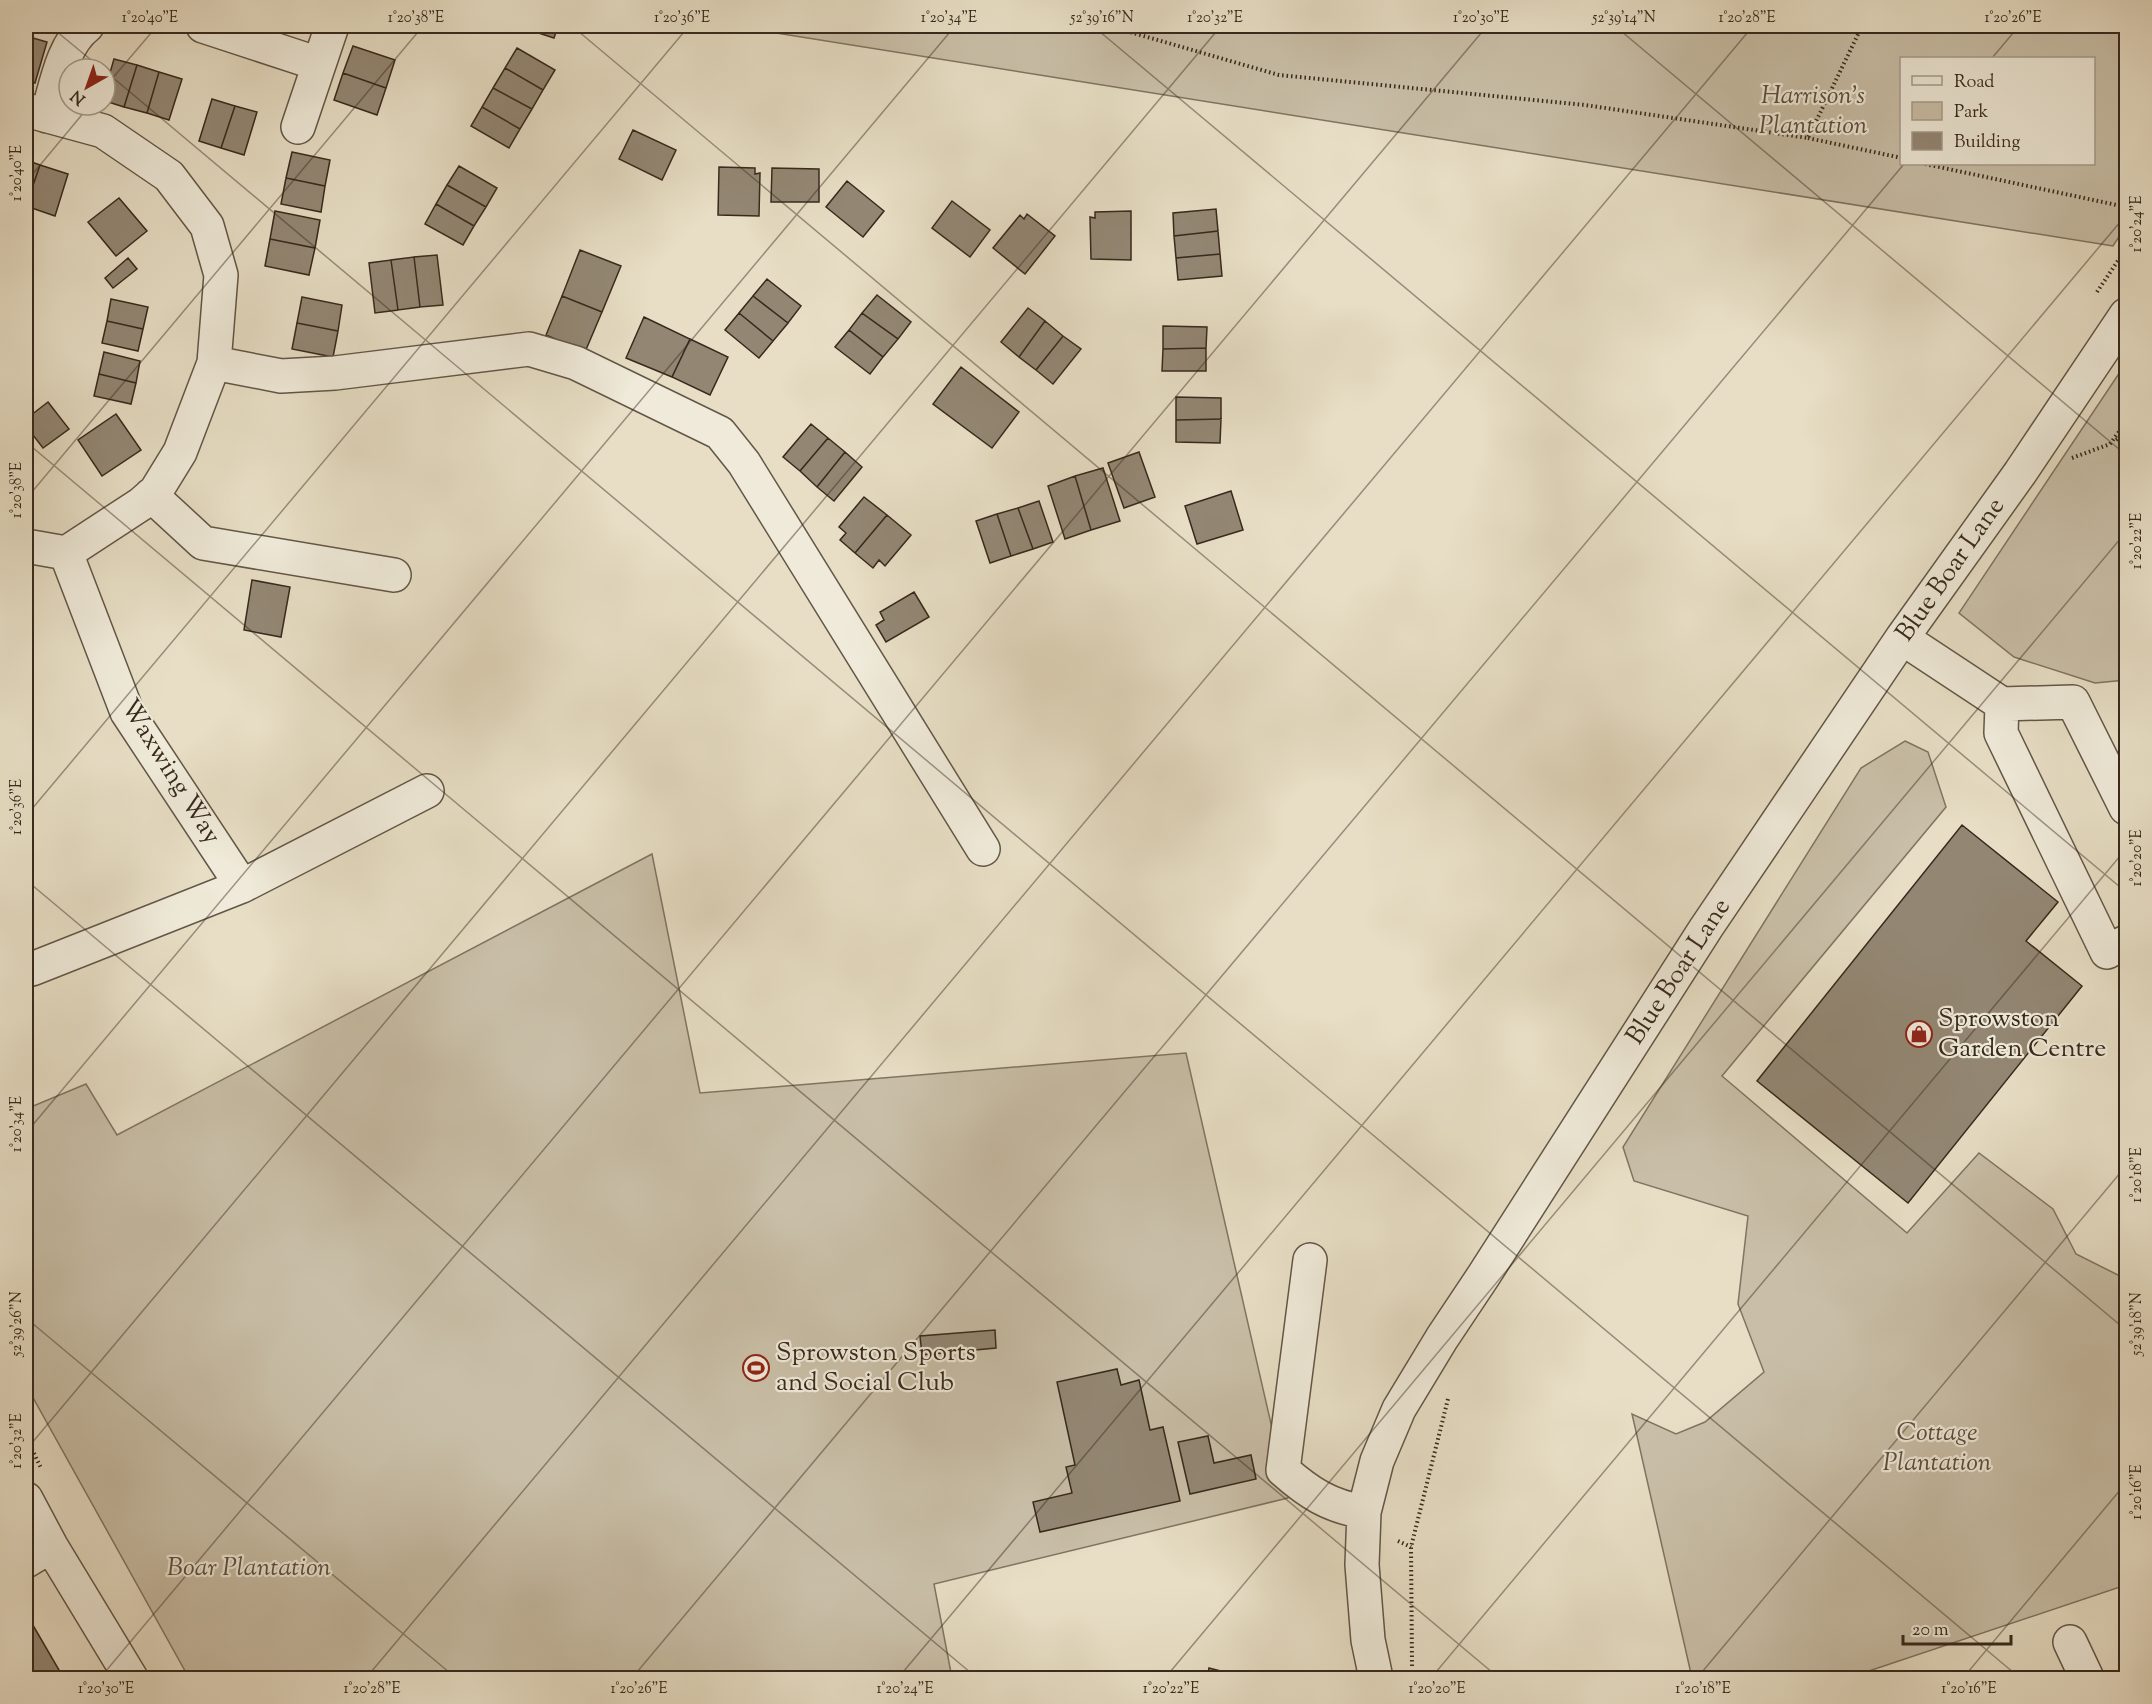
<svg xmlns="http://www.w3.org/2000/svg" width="2152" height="1704" font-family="'Sorts Mill Goudy',serif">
<rect width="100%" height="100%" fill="#e7dec5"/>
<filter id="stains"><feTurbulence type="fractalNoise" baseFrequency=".00333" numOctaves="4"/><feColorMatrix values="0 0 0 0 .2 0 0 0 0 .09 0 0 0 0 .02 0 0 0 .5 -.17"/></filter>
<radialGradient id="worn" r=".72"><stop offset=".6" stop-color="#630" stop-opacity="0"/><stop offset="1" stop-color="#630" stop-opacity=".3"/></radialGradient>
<path fill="#c9bfa8" stroke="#807462" stroke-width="1.5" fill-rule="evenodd" d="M 732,26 L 2126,26 L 2126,226 L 2113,246 ZM 2094,58 L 2094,164 L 1902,164 L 1902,58 Z
M 2126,363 L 2126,680 L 2095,683 L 2014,657 L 1959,613 Z
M 1905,741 L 1928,752 L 1946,807 L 1722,1076 L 1907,1233 L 1979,1153 L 2053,1209 L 2076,1254 L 2126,1279 L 2126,1585 L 1848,1678 L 1692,1678 L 1632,1414 L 1676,1434 L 1705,1422 L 1764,1372 L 1738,1304 L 1748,1216 L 1634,1181 L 1623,1147 L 1861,768 Z
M 652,854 L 700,1093 L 1186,1053 L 1288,1498 L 934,1584 L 952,1678 L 189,1678 L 26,1385 L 26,1109 L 86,1084 L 117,1135 Z"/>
<path fill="#938774" stroke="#37291d" stroke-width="1.5" d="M 517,26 L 558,26 L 554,38 Z
M 26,36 L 47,42 L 35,83 L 26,80 Z
M 353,46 L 395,60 L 386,88 L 343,73 Z
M 517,48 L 555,70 L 543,90 L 505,68 Z
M 114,59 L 137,65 L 124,107 L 105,101 L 105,90 Z
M 137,65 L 159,72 L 147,113 L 124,107 Z
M 505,68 L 543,90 L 532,109 L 493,88 Z
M 159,72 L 182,79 L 169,120 L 147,113 Z
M 343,73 L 386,88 L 377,115 L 334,100 Z
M 493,88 L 532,109 L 520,129 L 482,107 Z
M 212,99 L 235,106 L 221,148 L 199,141 Z
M 235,106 L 257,112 L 244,155 L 221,148 Z
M 482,107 L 520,129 L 509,148 L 471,126 Z
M 633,130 L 676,150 L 662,180 L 619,159 Z
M 292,152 L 330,160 L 325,186 L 286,178 Z
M 26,160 L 40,165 L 26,206 Z
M 40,165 L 68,174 L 55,216 L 26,206 Z
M 459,166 L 497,188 L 486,207 L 447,185 Z
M 719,167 L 755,168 L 755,174 L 760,173 L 759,216 L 718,215 Z
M 772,168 L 819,169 L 819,202 L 771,202 Z
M 286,178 L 325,186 L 321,212 L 281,204 Z
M 847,181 L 884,211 L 863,237 L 826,207 Z
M 447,185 L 486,207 L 474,226 L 436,204 Z
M 119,198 L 147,231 L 116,256 L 88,222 Z
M 952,201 L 990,230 L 970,257 L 932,228 Z
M 436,204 L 474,226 L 463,245 L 425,224 Z
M 1216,209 L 1218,231 L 1174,236 L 1173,213 Z
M 275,211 L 320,220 L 315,248 L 270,239 Z
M 1131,211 L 1131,260 L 1091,259 L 1090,217 L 1095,218 L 1095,212 Z
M 1027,214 L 1055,236 L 1025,274 L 993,248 L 1020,215 L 1024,219 Z
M 1218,231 L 1220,254 L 1176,258 L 1174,236 Z
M 270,239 L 315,248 L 309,275 L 265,266 Z
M 580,250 L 621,266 L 602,312 L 562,296 Z
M 1220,254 L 1222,276 L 1178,280 L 1176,258 Z
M 437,255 L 443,305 L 420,307 L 414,257 Z
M 414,257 L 420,307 L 398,310 L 391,260 Z
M 128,258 L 137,269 L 113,288 L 105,278 Z
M 391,260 L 398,310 L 375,313 L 369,263 Z
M 767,279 L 801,306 L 788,323 L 753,296 Z
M 877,295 L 911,322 L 898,339 L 862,313 Z
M 562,296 L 602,312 L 585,352 L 546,335 Z
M 753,296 L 788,323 L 773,341 L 739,313 Z
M 302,297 L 342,305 L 338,331 L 297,323 Z
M 111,299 L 148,307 L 143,329 L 107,321 Z
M 1028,308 L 1045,321 L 1019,357 L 1001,342 Z
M 739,313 L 773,341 L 759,358 L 725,330 Z
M 862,313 L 898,339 L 883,357 L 849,330 Z
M 644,317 L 690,339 L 672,377 L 626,358 Z
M 107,321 L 143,329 L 138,351 L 102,343 Z
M 1045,321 L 1063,336 L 1036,370 L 1019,357 Z
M 297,323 L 338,331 L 333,357 L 292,349 Z
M 1163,326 L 1207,327 L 1206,348 L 1163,349 Z
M 849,330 L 883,357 L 870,374 L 835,347 Z
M 1063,336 L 1081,349 L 1053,384 L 1036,370 Z
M 690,339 L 728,357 L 710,395 L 672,377 Z
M 1206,348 L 1206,371 L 1162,371 L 1163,349 Z
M 104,352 L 140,361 L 136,383 L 99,374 Z
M 961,367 L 1019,412 L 992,448 L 933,404 Z
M 99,374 L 136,383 L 131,404 L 94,396 Z
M 1176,397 L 1221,398 L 1221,419 L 1176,420 Z
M 48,402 L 69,429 L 43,448 L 26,426 L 26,419 Z
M 116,414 L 141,450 L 102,476 L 78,440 Z
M 1221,419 L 1220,443 L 1176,442 L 1176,420 Z
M 811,424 L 828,438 L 800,471 L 783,457 Z
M 828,438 L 845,452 L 817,487 L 800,471 Z
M 845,452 L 862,467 L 834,501 L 817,487 Z
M 1139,452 L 1155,497 L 1124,508 L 1108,463 Z
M 1103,468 L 1120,521 L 1091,530 L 1075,476 Z
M 1075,476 L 1091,530 L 1065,539 L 1048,486 Z
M 1231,491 L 1243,530 L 1197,544 L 1185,506 Z
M 864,497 L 887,515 L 855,553 L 840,540 L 846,533 L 839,527 Z
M 1039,501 L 1053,542 L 1033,549 L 1018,508 Z
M 1018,508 L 1033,549 L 1011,556 L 997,514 Z
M 997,514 L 1011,556 L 990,563 L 976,521 Z
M 887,515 L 911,535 L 885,566 L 879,560 L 873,568 L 855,553 Z
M 252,580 L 290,587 L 281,637 L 244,630 Z
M 914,592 L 929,617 L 886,642 L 876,625 L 884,620 L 880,612 Z
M 1962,825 L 2058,902 L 2026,941 L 2082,986 L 1908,1203 L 1757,1081 Z
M 995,1330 L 996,1348 L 922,1355 L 920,1336 Z
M 1117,1369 L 1121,1385 L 1139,1380 L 1150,1430 L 1163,1427 L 1180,1501 L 1040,1532 L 1033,1502 L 1072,1493 L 1066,1467 L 1075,1465 L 1057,1382 Z
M 1208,1436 L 1214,1463 L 1251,1455 L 1256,1479 L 1190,1494 L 1178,1442 Z
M 27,1615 L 59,1670 L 43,1678 L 26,1678 L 26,1616 Z
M 1209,1668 L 1240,1676 L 1239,1678 L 1207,1678 Z
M 1053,1672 L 1055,1678 L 1014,1678 Z
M 2051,1673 L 2053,1678 L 2037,1678 Z
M 1180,1675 L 1202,1678 L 1179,1678 Z"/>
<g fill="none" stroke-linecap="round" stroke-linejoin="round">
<defs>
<path id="minor" d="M 203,26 L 319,64
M 26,110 L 103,131 L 169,176 L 207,226 L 221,275 L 214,363 L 180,452 L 156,491 L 141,504 L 66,553 L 26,546
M 47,116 C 56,86 62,45 87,26
M 298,127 L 332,26
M 214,363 L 281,376 L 335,373 L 529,349 L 576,363 L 720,433 L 744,463 L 983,849
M 151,495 L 203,543 L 394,575
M 1902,638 L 2002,704 L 2073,702 L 2126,808
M 2002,704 L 2001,733 L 2107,952 L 2126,942
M 242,886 L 427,791
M 32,969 L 242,886 L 127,712 L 66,553
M 1310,1260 L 1283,1470 C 1309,1493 1329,1506 1364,1512
M 26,1499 L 51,1546 L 131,1678
M 26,1561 L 51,1546
M 2070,1642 L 2087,1678
M 1376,1678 L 1368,1640 L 1362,1565 L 1364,1512 L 1377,1461 L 1399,1409 L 1442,1338 L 1484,1275 L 1706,928 L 1902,638 L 2020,473 L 2126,315"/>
</defs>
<use href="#minor" stroke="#635647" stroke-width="36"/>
<path stroke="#37291d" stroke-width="4" stroke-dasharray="1.5 3" stroke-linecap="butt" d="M 1109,26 L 1279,75 L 1585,105 L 1808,138 L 1862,26
M 1808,138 L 1902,158
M 1925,164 L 2126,207
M 2097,292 L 2121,256 L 2126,219
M 2116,440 L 2126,432
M 2072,458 L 2110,444 L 2126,422
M 26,1437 L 41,1468
M 1398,1541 L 1411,1547
M 1412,1666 L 1411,1547 L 1448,1399"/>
<use href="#minor" stroke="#efead9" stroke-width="33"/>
</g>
<path fill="none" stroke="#37291d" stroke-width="1.5" stroke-opacity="0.45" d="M 50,26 L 102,69M 572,26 L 2126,1330M 1093,26 L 2126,892M 1615,26 L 2126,455M 1992,58 L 2019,26M 105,71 L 2020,1678M 105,87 L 157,26M 26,182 L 90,105M 26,442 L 1499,1678M 26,499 L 423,26M 26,816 L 689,26M 26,880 L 977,1678M 26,1133 L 955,26M 26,1318 L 456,1678M 26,1450 L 1221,26M 100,1678 L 1487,26M 366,1678 L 1753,26M 632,1678 L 1904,164M 898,1678 L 2126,215M 1165,1678 L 2126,532M 1431,1678 L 2126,849M 1697,1678 L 2126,1166M 1963,1678 L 2126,1483"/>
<defs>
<symbol id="shop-ring" viewBox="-11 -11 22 22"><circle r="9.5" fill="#efead9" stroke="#8f2418" stroke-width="1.5"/><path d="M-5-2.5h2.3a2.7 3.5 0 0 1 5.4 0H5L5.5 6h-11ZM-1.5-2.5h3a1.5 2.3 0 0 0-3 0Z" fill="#8f2418"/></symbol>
<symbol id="stadium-ring" viewBox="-11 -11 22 22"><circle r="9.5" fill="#efead9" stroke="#8f2418" stroke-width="1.5"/><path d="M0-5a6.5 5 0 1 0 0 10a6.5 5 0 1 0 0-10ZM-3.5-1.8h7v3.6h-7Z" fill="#8f2418"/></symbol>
</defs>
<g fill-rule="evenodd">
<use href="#shop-ring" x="1904" y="1019" width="30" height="30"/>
<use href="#stadium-ring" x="741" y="1353" width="30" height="30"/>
</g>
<g text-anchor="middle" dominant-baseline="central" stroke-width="4.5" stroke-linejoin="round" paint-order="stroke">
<g font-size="26" font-style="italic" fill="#5c4e40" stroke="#efead9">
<text x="1813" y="96">Harrison's<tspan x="1813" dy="30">Plantation</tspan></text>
<text x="1937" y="1433">Cottage<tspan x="1937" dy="30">Plantation</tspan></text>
<text x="249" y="1568">Boar Plantation</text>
</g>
<g font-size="26" fill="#37291d" stroke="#efead9">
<text transform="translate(1951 570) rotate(-55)">Blue Boar Lane</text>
<text transform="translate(170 772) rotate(58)">Waxwing Way</text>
<text transform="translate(1679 972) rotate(-57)">Blue Boar Lane</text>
</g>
<g font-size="26" fill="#37291d" stroke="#efead9" text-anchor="start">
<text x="1938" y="1019">Sprowston<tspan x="1938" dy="30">Garden Centre</tspan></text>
<text x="776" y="1353">Sprowston Sports<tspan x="776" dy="30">and Social Club</tspan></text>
</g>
</g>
<rect width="2152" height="1704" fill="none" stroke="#e7dec5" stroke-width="66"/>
<rect x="1900" y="57" width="195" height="108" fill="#efead9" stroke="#a59d8e" stroke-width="1.5"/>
<rect x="1912" y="76" width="30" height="9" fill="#efead9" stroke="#a59d8e" stroke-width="1.5"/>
<text x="1954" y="87" font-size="18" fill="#37291d">Road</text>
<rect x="1912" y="102" width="30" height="18" fill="#c9bfa8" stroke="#a59d8e" stroke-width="1.5"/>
<text x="1954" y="117" font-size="18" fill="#37291d">Park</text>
<rect x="1912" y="132" width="30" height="18" fill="#938774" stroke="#a59d8e" stroke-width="1.5"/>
<text x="1954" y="147" font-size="18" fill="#37291d">Building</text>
<g transform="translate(87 87) rotate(220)"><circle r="28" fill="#efead9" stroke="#a59d8e" stroke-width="1.5"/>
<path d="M0-4.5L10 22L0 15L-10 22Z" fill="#8f2418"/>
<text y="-9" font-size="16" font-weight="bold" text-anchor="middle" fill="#37291d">N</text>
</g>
<path d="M1903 1635v9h108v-9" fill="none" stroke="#37291d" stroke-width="3"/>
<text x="1912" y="1635" font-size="18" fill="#37291d" stroke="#efead9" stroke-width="4.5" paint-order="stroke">20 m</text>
<rect x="33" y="33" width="2086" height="1638" fill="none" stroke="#37291d" stroke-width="2"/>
<g font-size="15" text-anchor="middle" fill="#37291d">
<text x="150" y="22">1°20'40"E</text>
<text x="416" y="22">1°20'38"E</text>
<text x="682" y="22">1°20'36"E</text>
<text x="949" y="22">1°20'34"E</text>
<text x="1102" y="22">52°39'16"N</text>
<text x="1215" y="22">1°20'32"E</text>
<text x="1481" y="22">1°20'30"E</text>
<text x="1624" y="22">52°39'14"N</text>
<text x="1747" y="22">1°20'28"E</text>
<text x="2013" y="22">1°20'26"E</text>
<text transform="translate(16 173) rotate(-90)" y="5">1°20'40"E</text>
<text transform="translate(2136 224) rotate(-90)" y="5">1°20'24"E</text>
<text transform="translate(16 490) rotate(-90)" y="5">1°20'38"E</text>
<text transform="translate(2136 541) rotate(-90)" y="5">1°20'22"E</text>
<text transform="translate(16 807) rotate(-90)" y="5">1°20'36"E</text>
<text transform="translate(2136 858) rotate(-90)" y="5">1°20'20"E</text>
<text transform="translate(16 1124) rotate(-90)" y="5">1°20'34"E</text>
<text transform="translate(2136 1175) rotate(-90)" y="5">1°20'18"E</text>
<text transform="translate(2136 1324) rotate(-90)" y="5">52°39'18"N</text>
<text transform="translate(16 1324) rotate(-90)" y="5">52°39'26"N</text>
<text transform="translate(16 1441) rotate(-90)" y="5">1°20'32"E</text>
<text transform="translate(2136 1492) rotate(-90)" y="5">1°20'16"E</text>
<text x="106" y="1693">1°20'30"E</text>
<text x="372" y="1693">1°20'28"E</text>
<text x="639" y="1693">1°20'26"E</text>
<text x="905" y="1693">1°20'24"E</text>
<text x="1171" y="1693">1°20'22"E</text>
<text x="1437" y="1693">1°20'20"E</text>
<text x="1703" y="1693">1°20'18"E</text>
<text x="1969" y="1693">1°20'16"E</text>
</g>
<rect width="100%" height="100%" filter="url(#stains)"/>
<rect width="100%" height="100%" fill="url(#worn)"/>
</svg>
